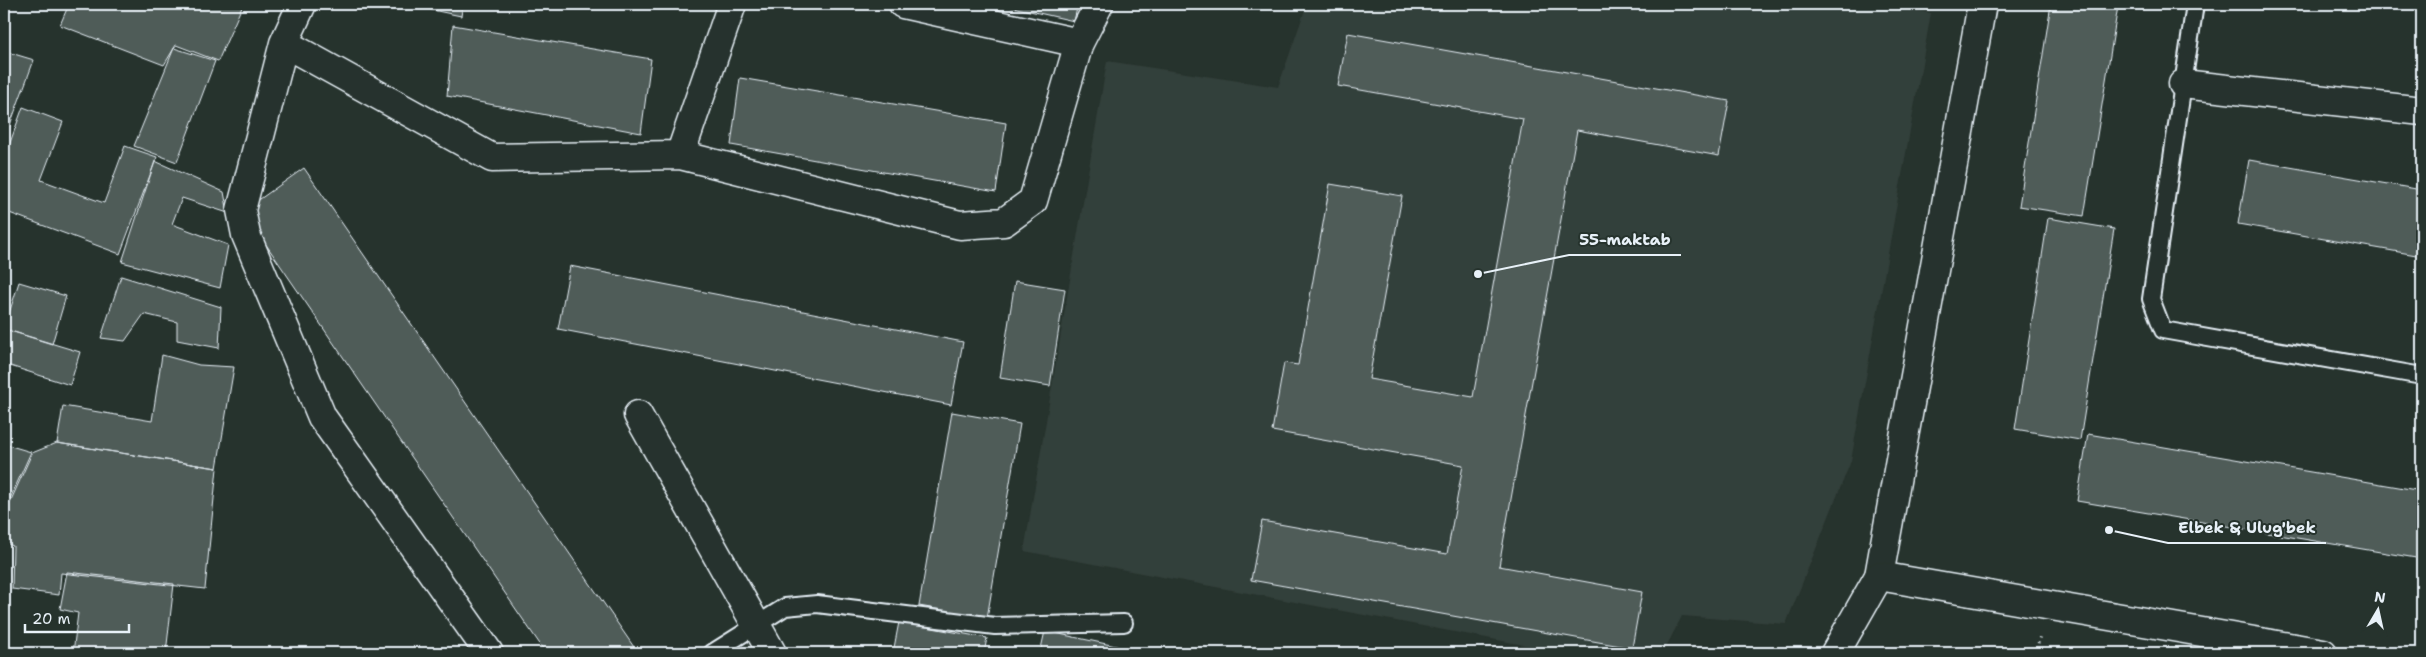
<svg xmlns="http://www.w3.org/2000/svg" width="2426" height="657" font-family="'Shantell Sans',sans-serif">
<rect width="100%" height="100%" fill="#26332d"/>
<filter id="ink" filterUnits="userSpaceOnUse"><feTurbulence type="fractalNoise" baseFrequency=".02" numOctaves="2"/><feDisplacementMap in="SourceGraphic" scale="10" xChannelSelector="R" yChannelSelector="G"/><feConvolveMatrix kernelMatrix="1 2 1 2 8 2 1 2 1" color-interpolation-filters="sRGB"/></filter>
<g filter="url(#ink)">
<path fill="#333f3a" d="M 1307,4 L 1872,4 L 1931,13 L 1851,461 L 1786,624 L 1682,616 L 1663,653 L 1566,653 L 1024,551 L 1107,61 L 1278,87 Z"/>
<path fill="#505c59" stroke="#e8f1f8" d="M 69,4 L 243,4 L 218,61 L 176,45 L 164,65 L 60,25 Z
M 404,4 L 463,4 L 461,16 Z
M 999,4 L 1078,4 L 1074,21 Z
M 2051,4 L 2104,4 L 2118,6 L 2084,216 L 2019,206 Z
M 453,25 L 651,59 L 641,133 L 447,96 Z
M 1348,33 L 1729,101 L 1719,156 L 1577,130 L 1499,566 L 1642,592 L 1632,648 L 1251,580 L 1262,521 L 1447,554 L 1463,465 L 1272,431 L 1284,363 L 1298,365 L 1330,184 L 1402,196 L 1369,379 L 1473,397 L 1523,119 L 1338,86 Z
M 174,48 L 215,61 L 177,162 L 134,146 Z
M 4,51 L 34,60 L 4,141 Z
M 740,78 L 1006,123 L 996,192 L 731,145 Z
M 23,107 L 63,122 L 41,180 L 104,203 L 125,146 L 157,157 L 120,254 L 4,211 L 4,159 Z
M 2249,160 L 2422,190 L 2422,256 L 2238,224 Z
M 155,161 L 224,192 L 228,213 L 182,198 L 172,224 L 228,245 L 220,288 L 122,262 Z
M 304,168 L 638,653 L 546,653 L 243,211 Z
M 2048,218 L 2114,229 L 2080,440 L 2015,429 Z
M 570,266 L 963,342 L 951,405 L 558,329 Z
M 121,276 L 221,307 L 219,348 L 177,340 L 177,322 L 144,314 L 125,341 L 101,338 Z
M 1015,281 L 1065,289 L 1050,386 L 1000,378 Z
M 19,282 L 66,296 L 52,344 L 4,329 Z
M 4,329 L 80,352 L 70,385 L 4,364 Z
M 162,355 L 199,365 L 234,367 L 217,468 L 57,443 L 63,406 L 152,421 Z
M 952,412 L 1020,424 L 987,618 L 919,606 Z
M 2088,434 L 2422,491 L 2422,559 L 2077,501 Z
M 57,443 L 217,468 L 205,589 L 61,573 L 59,595 L 12,589 L 13,546 L 4,542 L 4,516 L 32,453 Z
M 4,444 L 31,452 L 4,512 Z
M 67,572 L 174,584 L 166,653 L 73,653 L 78,613 L 60,609 Z
M 899,622 L 987,638 L 984,653 L 893,653 Z
M 1045,631 L 1149,653 L 1040,653 Z
M 4,647 L 25,653 L 4,653 Z"/>
<g fill="none" stroke-linecap="round" stroke-linejoin="round">
<defs>
<path id="service" d="M 2195,4 L 2151,299 L 2163,330 L 2422,376
M 712,653 L 785,607 L 817,604 L 995,626 L 1124,623"/>
<path id="minor" d="M 302,4 L 284,43 L 241,210 L 246,235 L 322,417 L 489,653
M 284,43 L 492,158 L 680,155 L 960,225 L 1004,222 L 1033,201 L 1079,43 L 903,4
M 1079,43 L 1099,4
M 2183,84 L 2422,111
M 680,155 L 732,4
M 638,415 L 772,653
M 1879,576 L 1982,4"/>
<path id="tertiary" d="M 1835,653 L 1879,576 L 2323,653"/>
</defs>
<use href="#service" stroke="#e8f1f8" stroke-width="20"/>
<use href="#minor" stroke="#e8f1f8" stroke-width="31"/>
<use href="#tertiary" stroke="#e8f1f8" stroke-width="31"/>
<path stroke="#e8f1f8" stroke-width="3" stroke-dasharray="1 4" stroke-linecap="butt" d="M 2036,653 L 2040,635"/>
<use href="#service" stroke="#26332d" stroke-width="16"/>
<use href="#minor" stroke="#26332d" stroke-width="28"/>
<use href="#tertiary" stroke="#26332d" stroke-width="28"/>
</g>
</g>
<path fill="none" stroke="#e8f1f8" stroke-width="2" d="M1478 274L1569 255H1681M2109 530L2168 543H2326"/>
<g fill="#e8f1f8" stroke="#26332d" stroke-width="2">
<circle cx="1478" cy="274" r="5"/>
<circle cx="2109" cy="530" r="5"/>
</g>
<g font-size="16" text-anchor="middle" font-weight="bold" fill="#e8f1f8" stroke="#26332d" stroke-width="4" stroke-linejoin="round" paint-order="stroke">
<text x="1625" y="245">55-maktab</text>
<text x="2247" y="533">Elbek &amp; Ulug'bek</text>
</g>
<rect width="2426" height="657" fill="none" stroke="#26332d" stroke-width="20"/>
<rect x="10" y="10" width="2406" height="637" fill="none" stroke="#e8f1f8" stroke-width="2" filter="url(#ink)"/>
<g transform="translate(2378 610) rotate(9)" stroke="#26332d" stroke-width="4" paint-order="stroke">
<path d="M0-4L9 19L0 12L-9 19Z" fill="#e8f1f8"/>
<text y="-8" font-size="14" font-weight="bold" text-anchor="middle" fill="#e8f1f8">N</text>
</g>
<path d="M25 624v8h104v-8" fill="none" stroke="#e8f1f8" stroke-width="2.5"/>
<text x="32" y="624" font-size="15" fill="#e8f1f8" stroke="#26332d" stroke-width="4" paint-order="stroke">20 m</text>
</svg>
